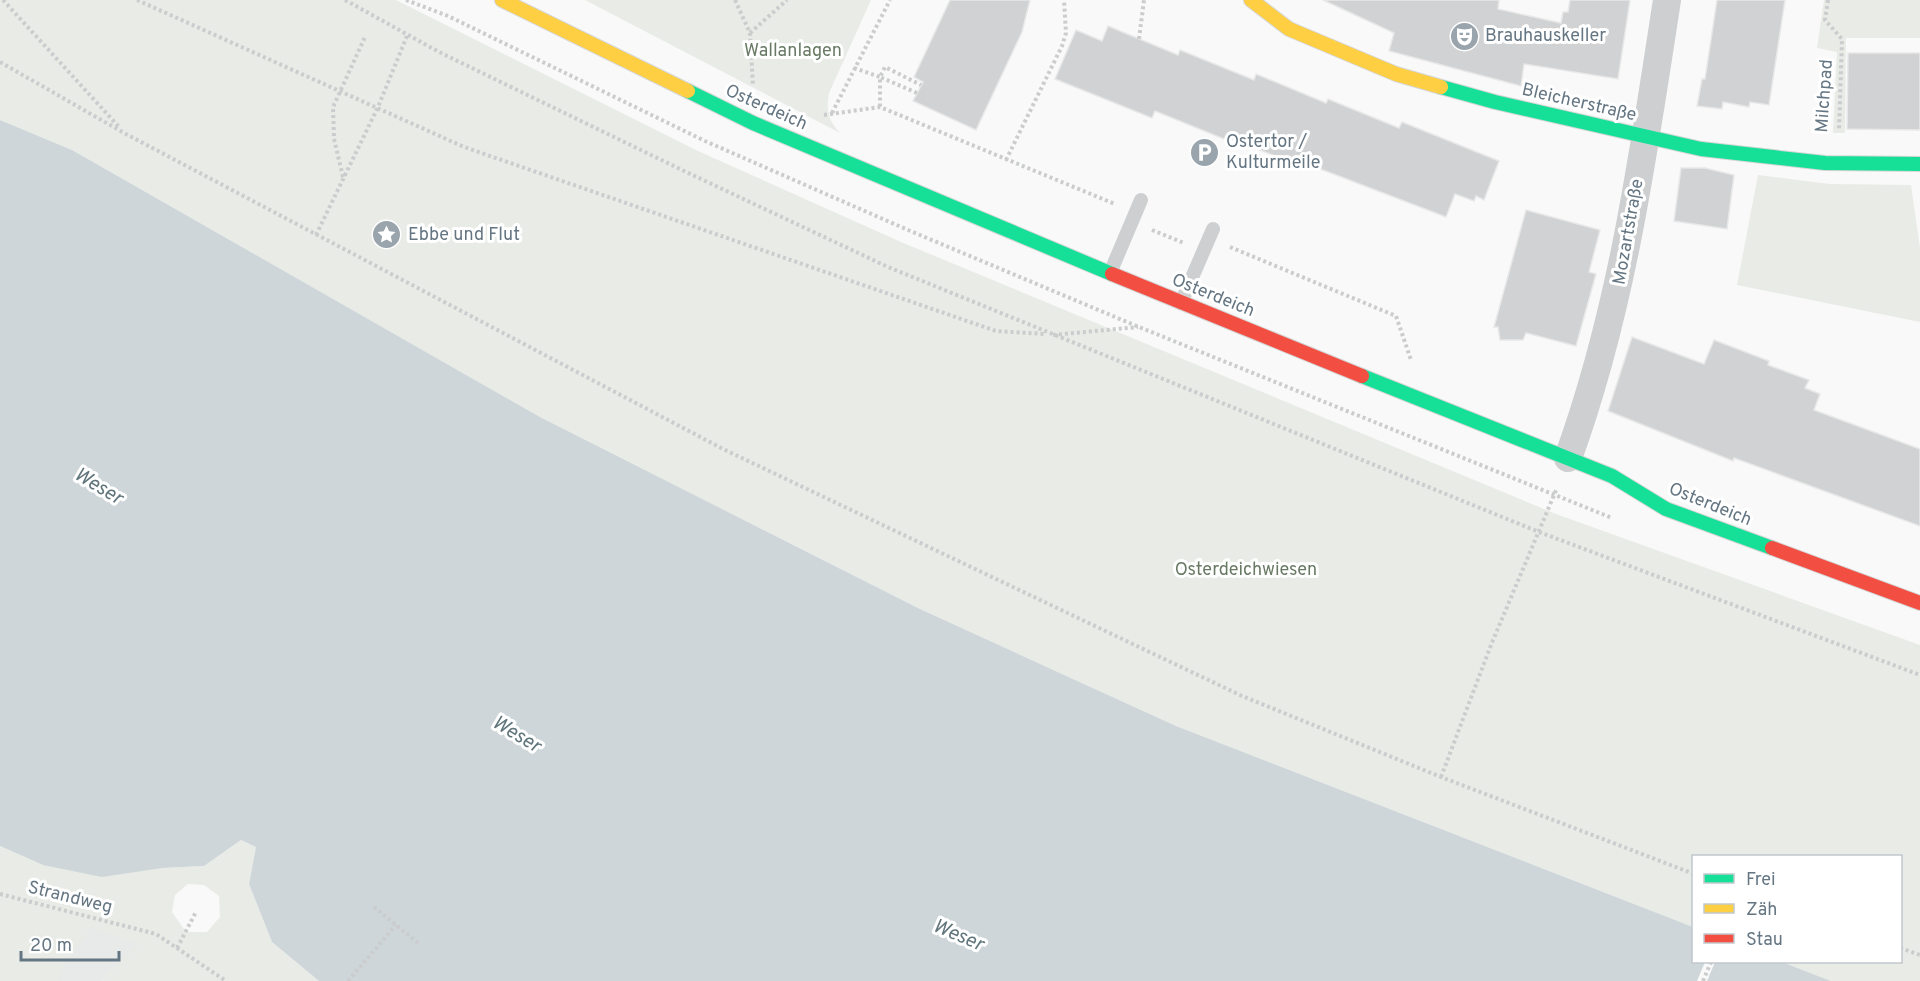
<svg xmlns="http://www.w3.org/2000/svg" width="1920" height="981" font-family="Overpass,sans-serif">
<rect width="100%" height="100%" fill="#f9f9f9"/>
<path fill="#e8e9e9" d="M 0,894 L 140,944 L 102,981 L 0,981 Z"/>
<path fill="#e8ebe6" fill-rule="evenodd" d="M 0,0 L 396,0 L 698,151 L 901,242 L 1556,514 L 1920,645 L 1920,981 L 1831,981 L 1782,962 L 1900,962 L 1900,856 L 1694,856 L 1693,927 L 1176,726 L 920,609 L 540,417 L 72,150 L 0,120 Z
M 585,0 L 871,0 L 829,93 C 826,110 828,120 840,133 Z
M 1824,0 L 1920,0 L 1920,38 L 1846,38 L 1845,133 L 1833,133 L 1837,52 L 1817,48 Z
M 1758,175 L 1830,184 L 1911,185 L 1920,248 L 1920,322 L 1737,285 Z
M 241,840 L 256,847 L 249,884 L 272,942 L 319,981 L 102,981 L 139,944 L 91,927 L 66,962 L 58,981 L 0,981 L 0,846 L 43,865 L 162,868 L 204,866 ZM 188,884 L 204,885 L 219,896 L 220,917 L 207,932 L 186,932 L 172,912 L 175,895 Z"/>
<path fill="#ced6d9" d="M 0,120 L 72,150 L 540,417 L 920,609 L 1176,726 L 1693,927 L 1694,962 L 1782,962 L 1831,981 L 319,981 L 272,942 L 249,884 L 256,847 L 241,840 L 204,866 L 162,868 L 102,877 L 43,865 L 0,846 Z"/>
<path fill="#f9f9f9" d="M 1705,962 L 1715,962 L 1707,981 L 1697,981 Z"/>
<path fill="#d0d2d3" stroke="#e8e8e8" stroke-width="1.5" d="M 950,0 L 1030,0 L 1022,32 L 976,130 L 913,101 L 923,82 L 914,77 Z
M 1323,0 L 1499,0 L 1498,9 L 1561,23 L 1563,12 L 1568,12 L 1570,0 L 1630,0 L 1618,79 L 1524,64 L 1521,86 L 1389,51 L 1394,33 Z
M 1717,0 L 1785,0 L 1769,105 L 1750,102 L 1749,107 L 1723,102 L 1722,109 L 1697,106 L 1702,79 L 1705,79 Z
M 1108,26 L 1178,55 L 1180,50 L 1254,80 L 1256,74 L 1326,103 L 1328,99 L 1399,128 L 1402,122 L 1499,161 L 1484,200 L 1476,196 L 1474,201 L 1455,194 L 1446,217 L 1302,162 L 1300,166 L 1230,138 L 1229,141 L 1155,111 L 1152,118 L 1055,79 L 1076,30 L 1102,41 Z
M 1848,53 L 1920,53 L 1920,130 L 1847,129 Z
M 1681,168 L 1705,168 L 1734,175 L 1727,229 L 1674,221 Z
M 1526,210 L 1600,230 L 1589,272 L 1596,274 L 1576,346 L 1526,333 L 1523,340 L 1500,340 L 1498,327 L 1494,327 Z
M 1632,337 L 1704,364 L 1714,340 L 1769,361 L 1768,365 L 1809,380 L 1805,388 L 1820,394 L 1814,410 L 1920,449 L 1920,526 L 1734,458 L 1733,461 L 1608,411 Z"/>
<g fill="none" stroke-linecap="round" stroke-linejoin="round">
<defs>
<path id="fast" d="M 1441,87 L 1495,102 L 1701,149 L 1825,163 L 1920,164
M 688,91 L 753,123 L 1112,274
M 1362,376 L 1612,476 L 1666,509 L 1772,548"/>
<path id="slow" d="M 502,0 L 688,91
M 1251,0 L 1289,29 L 1396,74 L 1441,87"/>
<path id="jam" d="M 1112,274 L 1362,376
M 1772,548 L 1920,603"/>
</defs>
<use href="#fast" stroke="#d5d6d7" stroke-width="16"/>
<use href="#slow" stroke="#d5d6d7" stroke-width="16"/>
<use href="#jam" stroke="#d5d6d7" stroke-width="16"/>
<path stroke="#cbcccd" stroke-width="4" stroke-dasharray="3 3" stroke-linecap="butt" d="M 3,0 L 120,128
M 137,0 L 464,147 L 996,331 L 1045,334
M 345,0 L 439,52 L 684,171 L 888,267 L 1539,532 L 1920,675
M 406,0 L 448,16 L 705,141 L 908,230 L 1139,327 L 1612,518
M 735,0 L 750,33 L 753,86
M 1828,0 L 1825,20 L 1842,39 L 1839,130
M 750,33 L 787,0
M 1139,39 L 1144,0
M 0,62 L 124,133 L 723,449 L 1242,696 L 1441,777 L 1694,874
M 854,68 L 880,77 L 880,107
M 917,93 L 880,77 L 885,67 L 921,85
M 832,113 L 890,0
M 824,115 L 880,107 L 1115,204
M 1006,160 L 1062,46 L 1066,33 L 1064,0
M 343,177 L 334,139 L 333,107 L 365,37
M 1152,230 L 1184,243
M 316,235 L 378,107 L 407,36
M 1230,247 L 1396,316 L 1411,360
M 1053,335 L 1138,327
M 1441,777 L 1491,645 L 1557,488
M 0,894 L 156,934 L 226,981
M 374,907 L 418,943
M 177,948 L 196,912
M 1900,948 L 1920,955
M 348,981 L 396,925
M 1703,981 L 1711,962"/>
<path stroke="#cecfd0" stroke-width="14" d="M 1110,273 L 1141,200
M 1181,303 L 1213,229"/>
<path stroke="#cecfd0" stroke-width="28" d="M 1568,458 C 1622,310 1643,155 1667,0"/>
<use href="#fast" stroke="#16e098" stroke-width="14"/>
<use href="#slow" stroke="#ffcf43" stroke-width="14"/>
<use href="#jam" stroke="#f24e42" stroke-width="14"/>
</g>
<defs>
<symbol id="theatre-disc" viewBox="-11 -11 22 22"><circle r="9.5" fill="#99a4ac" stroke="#fff"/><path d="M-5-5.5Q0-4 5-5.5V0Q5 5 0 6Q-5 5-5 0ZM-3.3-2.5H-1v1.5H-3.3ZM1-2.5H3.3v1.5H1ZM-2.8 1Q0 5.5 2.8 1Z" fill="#fff"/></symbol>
<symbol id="parking-disc" viewBox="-11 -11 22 22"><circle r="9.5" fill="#99a4ac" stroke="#fff"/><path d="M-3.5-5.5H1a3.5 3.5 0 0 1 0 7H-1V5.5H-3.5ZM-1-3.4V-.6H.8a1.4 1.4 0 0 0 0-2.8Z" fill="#fff"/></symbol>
<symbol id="sight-disc" viewBox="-11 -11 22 22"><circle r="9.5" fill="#99a4ac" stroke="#fff"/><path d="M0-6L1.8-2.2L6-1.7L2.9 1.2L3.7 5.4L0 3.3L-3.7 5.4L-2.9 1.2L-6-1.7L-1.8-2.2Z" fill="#fff"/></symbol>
</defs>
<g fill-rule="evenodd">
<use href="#theatre-disc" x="1448" y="20" width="33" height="33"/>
<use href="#parking-disc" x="1188" y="136" width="33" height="33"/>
<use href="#sight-disc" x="370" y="218" width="33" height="33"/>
</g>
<g text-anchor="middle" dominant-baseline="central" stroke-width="6" stroke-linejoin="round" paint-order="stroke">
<g font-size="18" fill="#657683" stroke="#fff" text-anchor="start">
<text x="1485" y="36">Brauhauskeller</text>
<text x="1226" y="142">Ostertor /<tspan x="1226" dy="21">Kulturmeile</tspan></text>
<text x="408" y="235">Ebbe und Flut</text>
</g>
<g font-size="18" fill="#687a64" stroke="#fff">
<text x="793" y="51">Wallanlagen</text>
<text x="1246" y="570">Osterdeichwiesen</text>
</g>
<g font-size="18" fill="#657683" stroke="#fff">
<text transform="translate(1825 96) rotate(-86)">Milchpad</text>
<text transform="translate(1579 103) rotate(13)">Bleicherstraße</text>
<text transform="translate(766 108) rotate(24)">Osterdeich</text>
<text transform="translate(1629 232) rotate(-80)">Mozartstraße</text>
<text transform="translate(1213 296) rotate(22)">Osterdeich</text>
<text transform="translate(1710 505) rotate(22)">Osterdeich</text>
<text transform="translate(70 898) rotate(14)">Strandweg</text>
</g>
<g font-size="20" font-style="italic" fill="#60757c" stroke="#fff">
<text transform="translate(98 487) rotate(31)">Weser</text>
<text transform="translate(516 735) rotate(31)">Weser</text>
<text transform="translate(958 936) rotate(23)">Weser</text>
</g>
</g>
<rect x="1692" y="855" width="210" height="108" fill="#ffffff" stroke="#c1c8cd" stroke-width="1.5"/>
<rect x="1704" y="874" width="30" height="9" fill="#16e098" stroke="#c1c8cd" stroke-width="1.5"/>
<text x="1746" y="885" font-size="18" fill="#657683">Frei</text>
<rect x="1704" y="904" width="30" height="9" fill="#ffcf43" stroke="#c1c8cd" stroke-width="1.5"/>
<text x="1746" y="915" font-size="18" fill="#657683">Zäh</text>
<rect x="1704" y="934" width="30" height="9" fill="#f24e42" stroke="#c1c8cd" stroke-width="1.5"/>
<text x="1746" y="945" font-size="18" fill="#657683">Stau</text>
<path d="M21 951v9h98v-9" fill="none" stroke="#657683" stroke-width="3"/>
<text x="30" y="951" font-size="18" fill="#657683" stroke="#ffffff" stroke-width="4.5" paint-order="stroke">20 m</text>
</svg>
